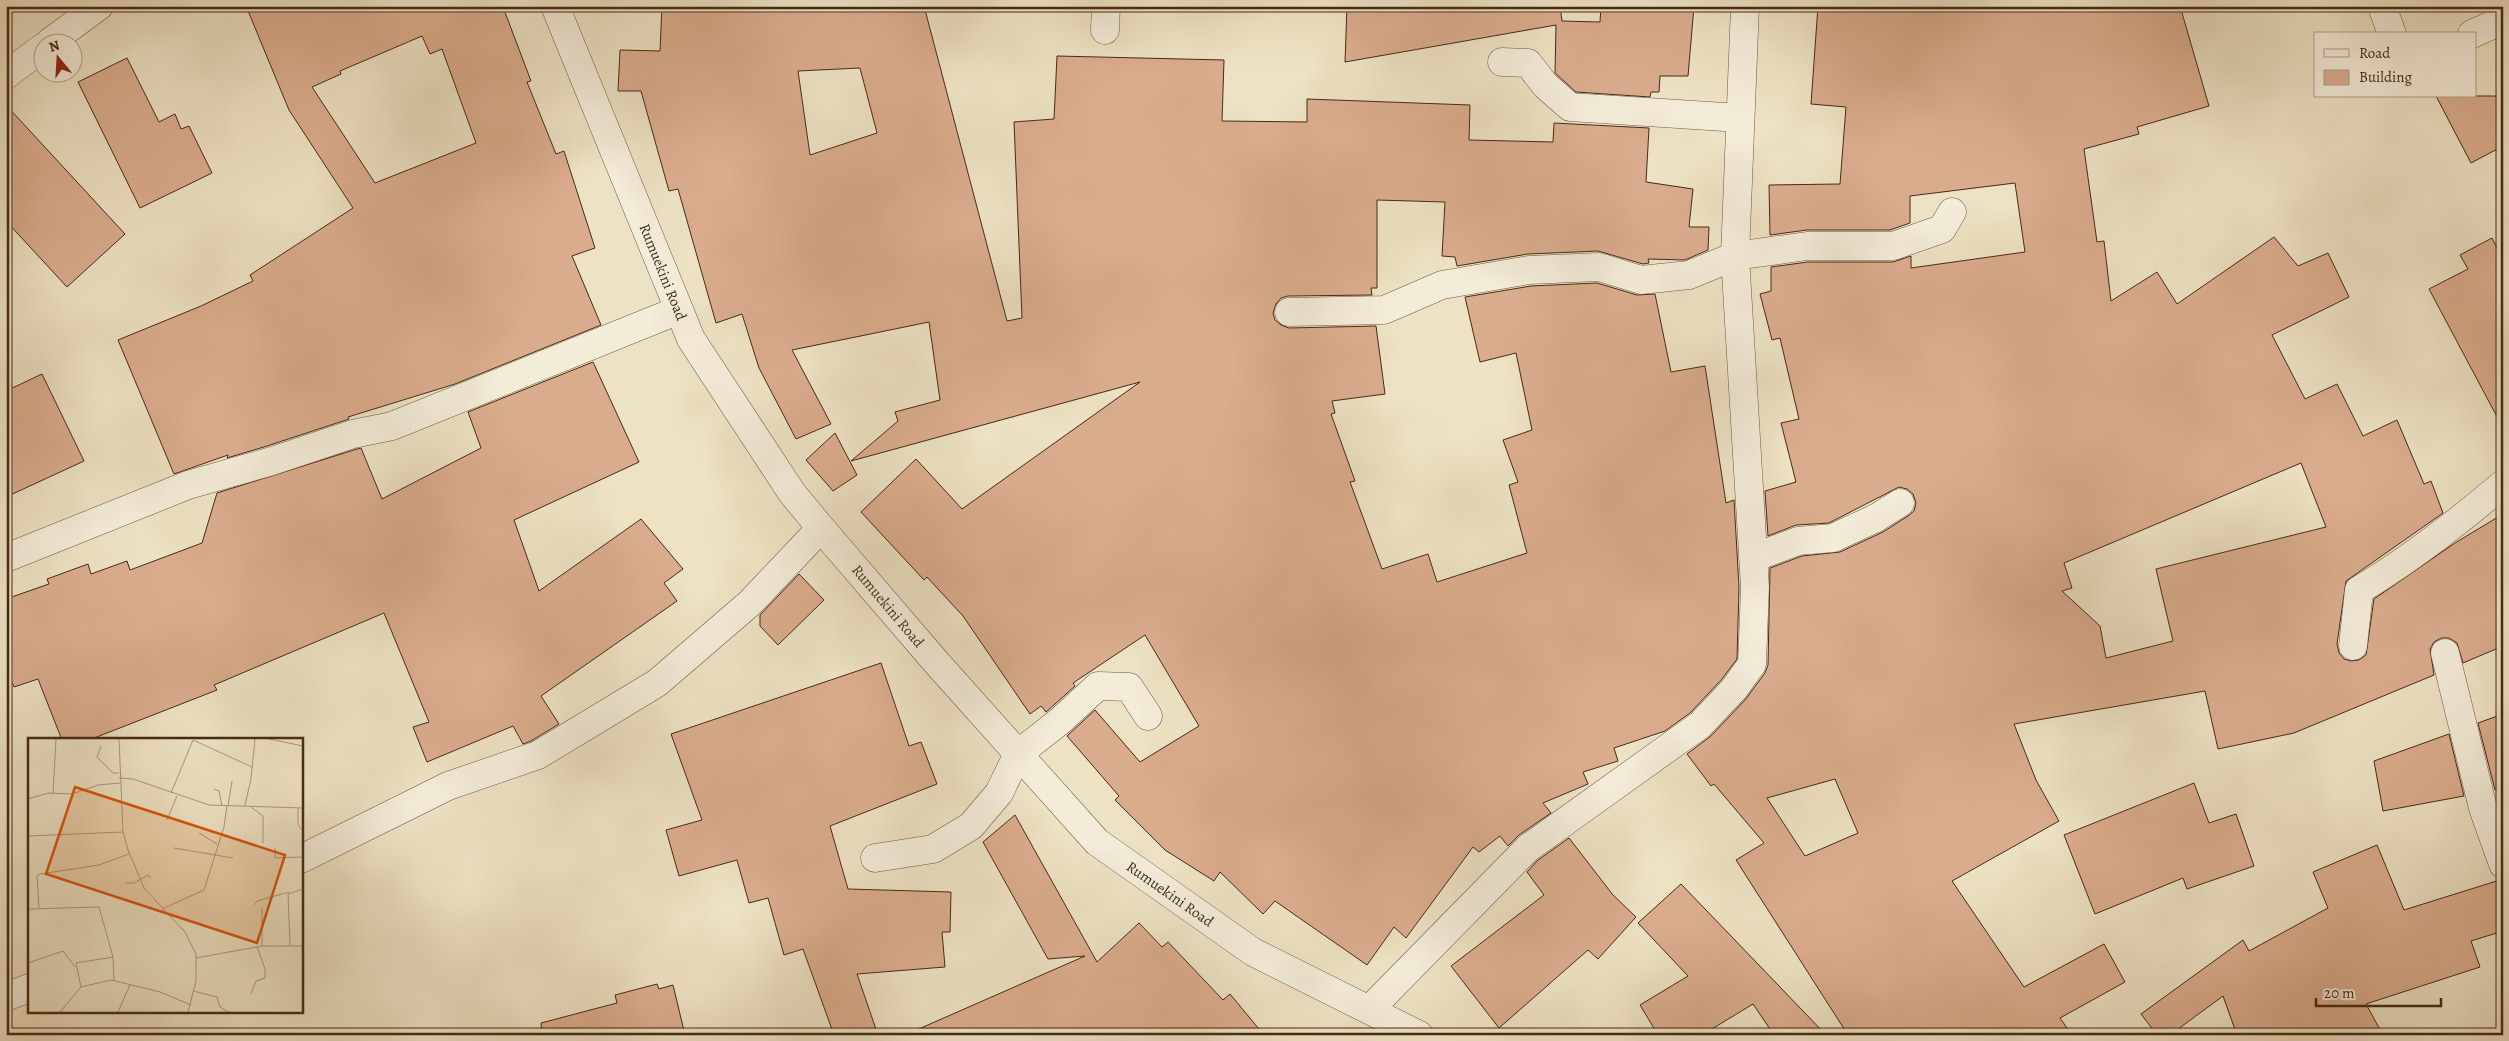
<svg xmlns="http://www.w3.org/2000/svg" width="2509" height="1041" font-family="Alegreya,serif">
<rect width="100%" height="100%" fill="#ede2c4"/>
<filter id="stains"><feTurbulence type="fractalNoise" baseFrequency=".004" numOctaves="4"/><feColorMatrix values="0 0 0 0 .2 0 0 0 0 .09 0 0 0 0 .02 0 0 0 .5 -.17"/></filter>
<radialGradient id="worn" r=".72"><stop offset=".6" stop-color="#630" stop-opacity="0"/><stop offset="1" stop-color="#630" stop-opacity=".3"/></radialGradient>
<path fill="#daac8e" stroke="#462a15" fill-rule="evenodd" d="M 246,6 L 503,7 L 531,81 L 527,82 L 556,154 L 564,151 L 595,248 L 572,256 L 601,325 L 455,384 L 348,417 L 349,419 L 267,446 L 227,458 L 228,455 L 174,474 L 118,340 L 201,306 L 253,281 L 250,275 L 353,208 L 289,110 ZM 422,36 L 430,54 L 442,49 L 476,143 L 375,183 L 312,87 L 341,74 L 340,71 Z
M 662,6 L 924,6 L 1007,321 L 1022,318 L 1014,122 L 1054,119 L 1057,56 L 1224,60 L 1222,121 L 1307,122 L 1307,99 L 1470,105 L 1469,140 L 1553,142 L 1554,123 L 1649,128 L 1646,182 L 1693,189 L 1689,227 L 1709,227 L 1708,250 L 1685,260 L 1648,259 L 1649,263 L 1643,264 L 1598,251 L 1528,254 L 1457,266 L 1455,257 L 1442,256 L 1445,202 L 1377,200 L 1377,288 L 1371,288 L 1372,295 L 1288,296 L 1281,298 L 1276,304 L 1273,313 L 1275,320 L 1281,325 L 1289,328 L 1376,326 L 1385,394 L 1332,401 L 1335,413 L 1331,414 L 1355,481 L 1350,482 L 1382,569 L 1428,554 L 1437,582 L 1527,553 L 1509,485 L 1518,482 L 1503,440 L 1532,430 L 1516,353 L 1480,362 L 1465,297 L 1531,286 L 1597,283 L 1637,295 L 1655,294 L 1671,372 L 1705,366 L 1726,503 L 1734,500 L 1739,587 L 1737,659 L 1722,679 L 1690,713 L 1665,731 L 1614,748 L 1618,761 L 1583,772 L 1588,784 L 1543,803 L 1551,813 L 1519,835 L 1508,846 L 1500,836 L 1479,852 L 1473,847 L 1406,938 L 1394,927 L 1367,965 L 1275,901 L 1263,914 L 1220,872 L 1214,881 L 1165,850 L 1115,800 L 1119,796 L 1067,736 L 1095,710 L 1140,762 L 1199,726 L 1145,635 L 1073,683 L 1075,686 L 1046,712 L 1041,706 L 1030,714 L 963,616 L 927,577 L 924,580 L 861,512 L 916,459 L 962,509 L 1140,382 L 851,461 L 898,421 L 895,412 L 940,400 L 929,322 L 792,350 L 831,424 L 796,439 L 759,368 L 742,314 L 716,323 L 678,189 L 669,191 L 641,91 L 618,91 L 620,50 L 660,51 ZM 860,68 L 877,133 L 810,155 L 798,71 Z
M 1347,6 L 1560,6 L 1562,21 L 1600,22 L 1601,6 L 1694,6 L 1688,76 L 1660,76 L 1659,92 L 1651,92 L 1650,97 L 1576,92 L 1555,73 L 1556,25 L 1345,62 Z
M 1818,6 L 2180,6 L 2209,106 L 2137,127 L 2139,134 L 2084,149 L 2097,242 L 2104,241 L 2111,301 L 2157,272 L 2177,304 L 2274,237 L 2298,266 L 2328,253 L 2349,297 L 2272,335 L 2305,399 L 2337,384 L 2363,436 L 2397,420 L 2424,484 L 2431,481 L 2443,513 L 2346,581 L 2337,644 L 2339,653 L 2344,659 L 2351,661 L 2359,660 L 2366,655 L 2374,599 L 2455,543 L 2503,514 L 2503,646 L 2463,663 L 2457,643 L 2449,638 L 2441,638 L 2434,642 L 2430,649 L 2434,675 L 2294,733 L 2218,749 L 2205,691 L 2014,724 L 2036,780 L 2059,821 L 1952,881 L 2024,987 L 2104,944 L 2125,982 L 2060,1018 L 2072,1035 L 1848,1035 L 1736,860 L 1764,843 L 1714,784 L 1711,786 L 1687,754 L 1711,736 L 1745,700 L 1765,673 L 1768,665 L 1770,568 L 1802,556 L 1840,552 L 1883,532 L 1908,516 L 1914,511 L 1916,503 L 1913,494 L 1907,489 L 1899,487 L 1829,523 L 1796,525 L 1768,536 L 1765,491 L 1796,482 L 1781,423 L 1799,419 L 1780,338 L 1772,340 L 1760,294 L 1771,291 L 1771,267 L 1808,262 L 1893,262 L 1911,256 L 1911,268 L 2025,252 L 2015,183 L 1910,196 L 1910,223 L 1890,230 L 1807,230 L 1770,235 L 1769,185 L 1840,184 L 1846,107 L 1811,104 ZM 2301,463 L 2326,527 L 2156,569 L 2173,641 L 2106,658 L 2100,626 L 2062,591 L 2072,588 L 2064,563 ZM 1835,779 L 1858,833 L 1805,856 L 1767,798 Z
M 127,58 L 159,122 L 175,114 L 181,129 L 189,126 L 212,173 L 140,208 L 78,82 Z
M 2436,96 L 2503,96 L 2503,146 L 2471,163 Z
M 6,105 L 125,234 L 67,287 L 6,221 Z
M 2492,238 L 2499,252 L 2503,251 L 2503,428 L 2429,289 L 2468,269 L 2460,255 Z
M 593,362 L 639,462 L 514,520 L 539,591 L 641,519 L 683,569 L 664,583 L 677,601 L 541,696 L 559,724 L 531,741 L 523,744 L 513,726 L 427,762 L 413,727 L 429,722 L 384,613 L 214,685 L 217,690 L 89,740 L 62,740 L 38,679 L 14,687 L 6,666 L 6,599 L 49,584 L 47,579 L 88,564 L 91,574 L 127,561 L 130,570 L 202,543 L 217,493 L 357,449 L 361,448 L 382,499 L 481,448 L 468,412 Z
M 42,374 L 84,461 L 6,497 L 6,391 Z
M 835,433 L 857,475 L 833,491 L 806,460 Z
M 799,574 L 824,600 L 778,645 L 760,626 L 760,615 Z
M 881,663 L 909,746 L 921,742 L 937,784 L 830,826 L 848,889 L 951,892 L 950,932 L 942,932 L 945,967 L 857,974 L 878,1035 L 834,1035 L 803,949 L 784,955 L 768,898 L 749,903 L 737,860 L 679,876 L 666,830 L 702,820 L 671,734 Z
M 2503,714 L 2503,789 L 2495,790 L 2478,723 Z
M 2449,734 L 2464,796 L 2383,811 L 2374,761 Z
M 2194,783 L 2209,823 L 2236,814 L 2254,866 L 2187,889 L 2183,878 L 2095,914 L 2064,835 Z
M 1015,815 L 1097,962 L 1139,923 L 1162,947 L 1168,942 L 1223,1000 L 1230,994 L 1264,1035 L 905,1035 L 1085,956 L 1048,959 L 983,842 Z
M 1569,838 L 1613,895 L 1636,917 L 1598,959 L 1588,950 L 1499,1028 L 1451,966 L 1544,895 L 1527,872 L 1538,860 Z
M 2377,845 L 2404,910 L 2503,879 L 2503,931 L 2471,941 L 2480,967 L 2366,1004 L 2383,1035 L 2237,1035 L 2223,996 L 2170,1035 L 2157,1035 L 2141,1014 L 2243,940 L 2249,951 L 2328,908 L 2313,872 Z
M 1681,884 L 1780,987 L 1826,1035 L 1774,1035 L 1753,1004 L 1702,1035 L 1658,1035 L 1640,1005 L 1688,976 L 1638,923 Z
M 657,984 L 659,989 L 673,985 L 685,1035 L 542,1035 L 541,1023 L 617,1003 L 615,995 Z"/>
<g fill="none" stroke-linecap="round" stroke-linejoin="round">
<defs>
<path id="minor" d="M 555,6 L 691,339 L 792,493 L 821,528 L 936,662 L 1097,842 L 1253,952 L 1419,1035
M 2382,6 L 2392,34
M 1105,30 L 1106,6
M 2472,34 L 2503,20
M 50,42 L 99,6
M 1502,62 L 1528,63 L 1545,85 L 1570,107 L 1740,118
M 6,75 L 42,48
M 1289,312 L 1384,310 L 1442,285 L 1529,270 L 1599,267 L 1641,280 L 1689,275 L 1735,256 L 1807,246 L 1893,246 L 1942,229 L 1952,212
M 6,558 L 188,485 L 272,461 L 353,434 L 392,426 L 679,310
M 1753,558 L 1798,541 L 1833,538 L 1876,518 L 1900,503
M 2353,646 L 2359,590 C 2411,559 2457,523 2503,484
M 2445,653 L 2483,808 L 2503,864
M 875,858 L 933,849 L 971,826 L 999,793 L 1018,754 L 1060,721 L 1098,686 L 1129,687 L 1148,716
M 301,859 L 448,786 L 538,755 L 657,683 L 750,603 L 821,528
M 6,997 L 29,988
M 1369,1010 L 1528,848 L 1700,725 L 1734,689 L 1752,664 L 1755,587 L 1735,256 L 1745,6"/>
</defs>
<use href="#minor" stroke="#705841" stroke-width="29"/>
<use href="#minor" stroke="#f3ecd9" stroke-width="28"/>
</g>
<g text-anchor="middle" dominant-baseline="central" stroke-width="4" stroke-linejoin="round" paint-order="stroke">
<g font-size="15" fill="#462a15" stroke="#f3ecd9">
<text transform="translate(663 272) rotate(68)">Rumuekini Road</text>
<text transform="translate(888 606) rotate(50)">Rumuekini Road</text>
<text transform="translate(1170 894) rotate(35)">Rumuekini Road</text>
</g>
</g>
<g transform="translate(28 738)">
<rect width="275" height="275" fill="#ede2c4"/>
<path fill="none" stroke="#aa987e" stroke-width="1" d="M 91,1 L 95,94 L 100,112 L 116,150 L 157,194 L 168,216 L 168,243 L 160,274M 241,1 L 275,8M 165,2 L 224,29M 73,8 L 69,19 L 85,35 L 91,35M 91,40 L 105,41 L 181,67 L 275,70M 186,51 L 191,53 L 194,68M 143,55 L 165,2M 25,56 L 28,1M 0,61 L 20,55 L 44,56 L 70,47 L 92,45M 217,67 L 223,41 L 227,1M 200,68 L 204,43M 223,69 L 235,78 L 235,105M 270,70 L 270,87 L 275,93M 139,82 L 149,58M 171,95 L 189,106M 0,98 L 95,94M 146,110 L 205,120M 247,110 L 247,120 L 275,119M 97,145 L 106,145 L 120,137 L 123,140M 226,167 L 229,163 L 261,154M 11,170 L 9,138 L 12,136 L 71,127 L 101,116M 0,171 L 71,169 L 85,219 L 86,243M 134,171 L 176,152 L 196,89 L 199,68M 262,207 L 260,156 L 275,151M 234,208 L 234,170M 168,220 L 234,208 L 275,208M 0,225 L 35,213 L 47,229M 53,249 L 48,225 L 85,219M 165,253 L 189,259 L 192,269 L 200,274M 223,256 L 228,243 L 237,240 L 237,231 L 229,209M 32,274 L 53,249 L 83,242 L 132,254 L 163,267M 90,274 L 102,247"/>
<path fill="#d8540d" fill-opacity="0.15" stroke="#d8540d" stroke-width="2.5" d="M 47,49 L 257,117 L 229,205 L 18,136 Z"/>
<rect width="275" height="275" fill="none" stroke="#462a15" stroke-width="2.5"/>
</g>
<rect width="2509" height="1041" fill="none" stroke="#ede2c4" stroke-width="25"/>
<rect x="8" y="8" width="2494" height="1026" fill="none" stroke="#462a15" stroke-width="2.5"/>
<rect x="12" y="12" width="2484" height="1016" fill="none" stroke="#462a15"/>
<rect x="2314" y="32" width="162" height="65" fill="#f3ecd9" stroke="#ae9e8b"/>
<rect x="2324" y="49" width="25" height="8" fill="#f3ecd9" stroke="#ae9e8b"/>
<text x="2359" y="58" font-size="15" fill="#462a15">Road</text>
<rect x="2324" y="70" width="25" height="15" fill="#daac8e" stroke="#ae9e8b"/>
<text x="2359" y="82" font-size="15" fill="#462a15">Building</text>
<g transform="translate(58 58) rotate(342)"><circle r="24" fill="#f3ecd9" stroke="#ae9e8b"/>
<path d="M0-4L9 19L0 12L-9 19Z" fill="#8f2418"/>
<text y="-8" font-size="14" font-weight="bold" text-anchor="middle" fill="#462a15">N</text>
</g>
<path d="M2316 998v8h125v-8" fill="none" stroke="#462a15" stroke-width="2.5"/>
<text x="2324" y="998" font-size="15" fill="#462a15" stroke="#f3ecd9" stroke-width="4" paint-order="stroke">20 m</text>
<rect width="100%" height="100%" filter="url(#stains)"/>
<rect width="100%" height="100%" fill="url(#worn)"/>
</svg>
